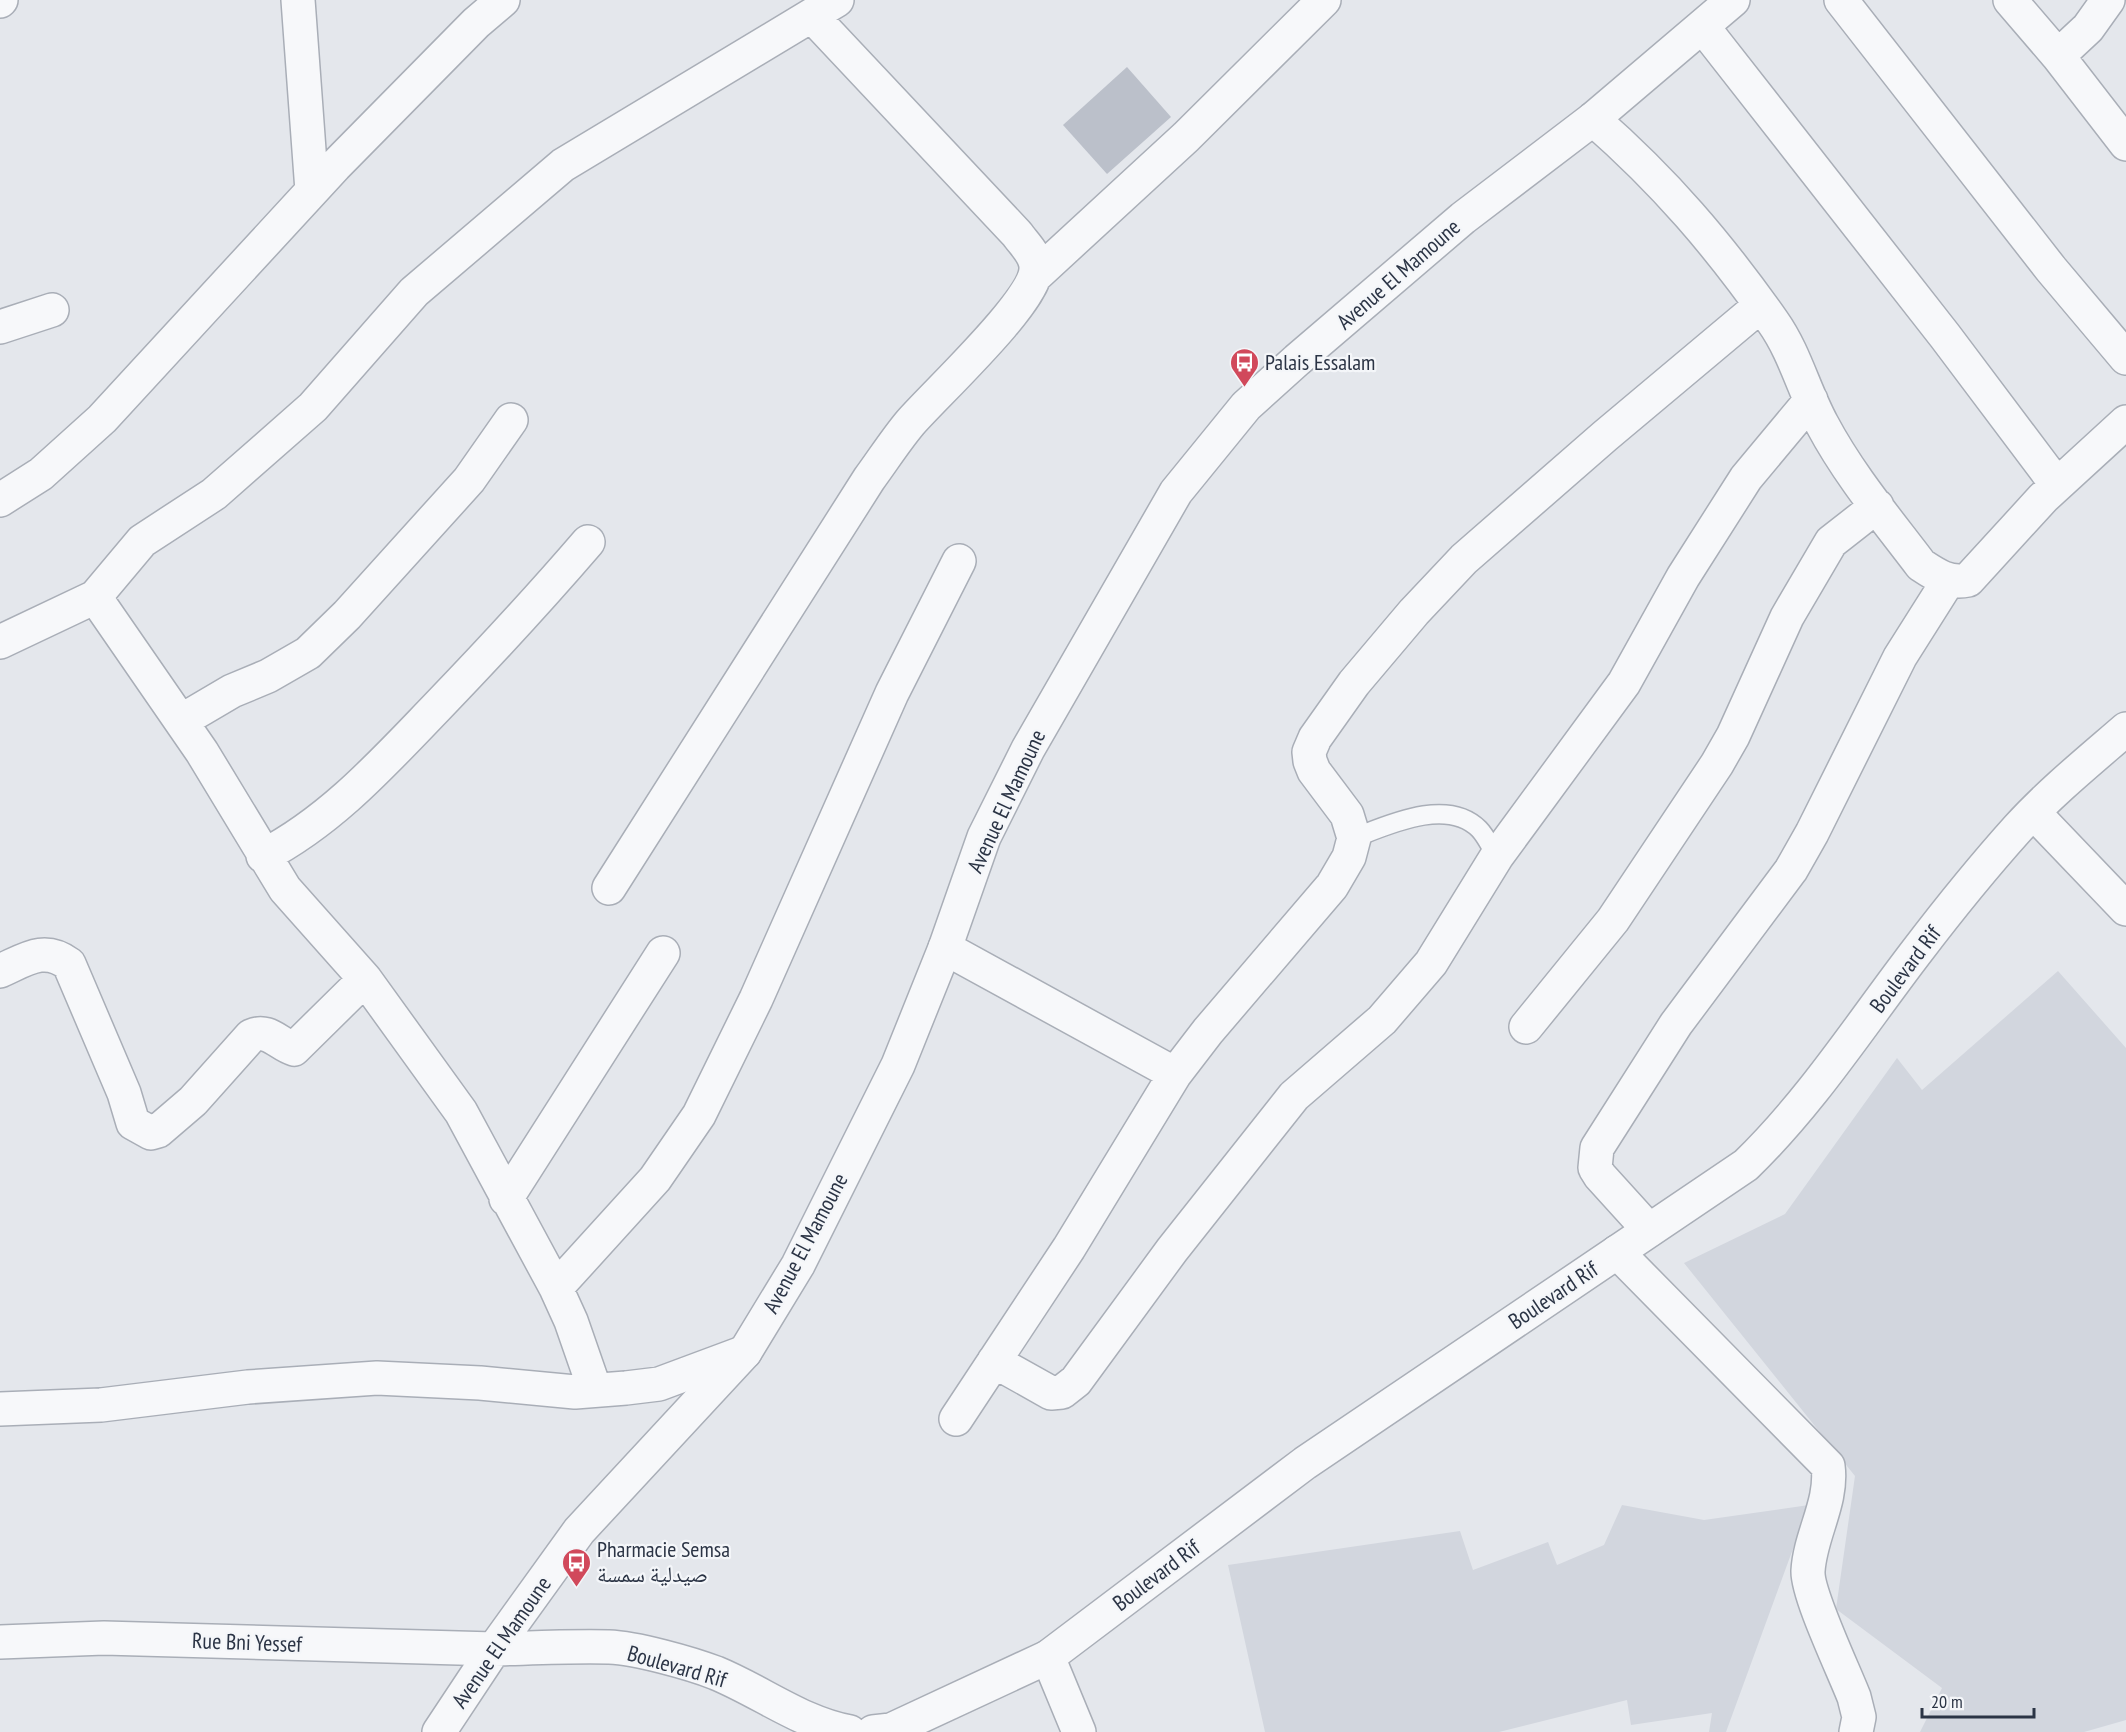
<svg xmlns="http://www.w3.org/2000/svg" width="2126" height="1732" font-family="'PT Sans Narrow','Noto Naskh Arabic',sans-serif">
<rect width="100%" height="100%" fill="#e4e7ec"/>
<path fill="#d2d6de" d="M 2058,971 L 2126,1048 L 2126,1720 L 2084,1732 L 1920,1732 L 1942,1688 L 1836,1609 L 1855,1476 L 1684,1263 L 1785,1214 L 1897,1058 L 1922,1090 Z
M 1622,1505 L 1704,1520 L 1809,1505 L 1726,1732 L 1709,1732 L 1712,1713 L 1631,1725 L 1627,1700 L 1499,1732 L 1265,1732 L 1228,1565 L 1460,1531 L 1473,1570 L 1548,1542 L 1557,1565 L 1604,1545 Z"/>
<path fill="#bbc0ca" d="M 1127,67 L 1171,117 L 1107,174 L 1063,125 Z"/>
<g fill="none" stroke-linecap="round" stroke-linejoin="round">
<defs>
<path id="service" d="M 1354,838 C 1388,825 1447,797 1479,829 C 1486,836 1491,848 1497,856"/>
<path id="minor" d="M 298,0 L 312,191
M 1841,0 L 2051,269 L 2126,358
M 2010,0 L 2058,56 L 2088,28 L 2108,0
M 0,1 L 1,0
M 1703,27 L 1945,336 L 2057,485
M 2058,56 L 2126,144
M 1593,119 C 1665,182 1718,244 1773,322 C 1795,353 1804,391 1822,424 C 1849,475 1887,520 1921,565 C 1936,575 1949,584 1968,580 L 2043,498 L 2126,422
M 1035,276 L 1186,137 L 1324,0
M 0,327 L 52,310
M 0,500 L 41,474 L 102,419 L 335,166 L 476,23 L 503,0
M 95,597 L 202,752 L 285,889 L 365,979 L 461,1112 L 556,1288 L 571,1321 L 595,1390
M 0,642 L 95,597 L 142,541 L 214,494 L 313,407 L 414,292 L 563,165 L 837,0
M 181,721 L 232,691 L 268,676 L 308,653 L 347,615 L 469,480 L 511,420
M 2034,813 L 2126,909
M 263,856 C 331,821 383,763 436,708 C 488,654 539,599 588,542
M 609,888 L 869,479 C 883,460 895,441 910,423 C 935,394 1035,302 1036,269 C 1037,255 1024,244 1017,234 L 812,16
M 945,948 L 1175,1074
M 0,971 C 25,960 44,945 69,964 L 124,1093 L 133,1123 L 151,1133 L 158,1131 L 193,1101 L 251,1036 C 269,1028 278,1044 294,1049 L 365,979
M 1526,1027 L 1613,920 L 1717,764 L 1733,736 L 1787,617 L 1831,542 L 1877,506
M 506,1199 L 663,953
M 1649,1230 L 1600,1176 L 1595,1168 L 1597,1148 L 1676,1024 L 1791,870 L 1812,833 L 1900,657 L 1948,581
M 1617,1252 L 1828,1466 C 1833,1502 1810,1535 1808,1571 C 1807,1594 1844,1671 1854,1697 L 1859,1717 L 1856,1732
M 556,1288 L 655,1179 L 699,1115 L 756,999 L 892,693 L 959,561
M 994,1361 L 1051,1393 L 1062,1392 L 1076,1381 L 1172,1250 L 1294,1096 L 1382,1020 L 1431,963 L 1497,856 L 1624,683 L 1683,577 L 1746,478 L 1811,400
M 0,1409 L 101,1405 L 248,1387 L 377,1378 L 480,1383 L 575,1392 L 626,1388 L 659,1384 L 745,1352
M 956,1419 L 1069,1248 L 1175,1074 L 1208,1031 L 1332,886 L 1349,857 L 1354,838 L 1347,815 L 1314,771 L 1310,761 L 1309,752 L 1315,738 L 1354,683 L 1414,612 L 1464,559 L 1605,436 L 1760,306
M 0,1642 L 104,1638 L 494,1649
M 1048,1657 L 1079,1732"/>
<path id="tertiary" d="M 494,1649 C 532,1648 571,1646 609,1647 C 636,1648 690,1663 716,1673 C 762,1692 801,1723 850,1732
M 439,1732 L 494,1649 L 579,1531 L 745,1352 L 798,1265 L 898,1065 L 945,948 L 984,837 L 1028,749 L 1176,492 L 1246,406 L 1297,360 L 1463,218 L 1593,119 L 1733,0
M 873,1732 L 891,1730 L 1048,1657 L 1305,1463 L 1746,1165 C 1812,1101 1861,1024 1917,951 C 1949,909 1983,867 2018,828 C 2051,792 2089,761 2126,729"/>
</defs>
<use href="#service" stroke="#a9aeb7" stroke-width="21"/>
<use href="#minor" stroke="#a9aeb7" stroke-width="36"/>
<use href="#tertiary" stroke="#a9aeb7" stroke-width="36"/>
<use href="#service" stroke="#f7f8fa" stroke-width="18"/>
<use href="#minor" stroke="#f7f8fa" stroke-width="33"/>
<use href="#tertiary" stroke="#f7f8fa" stroke-width="33"/>
</g>
<defs>
<symbol id="bus-pin" viewBox="-11 -11 22 30"><path d="M0 17L-7.5 6A9.5 9.5 0 1 1 7.5 6Z" fill="#d1495b" stroke="#f4f6f9"/><path d="M-5-6H5V4H4V6H2V4H-2V6H-4V4H-5ZM-3.5-4V0h7V-4ZM-3.5 1.2v1.5H-2V1.2ZM2 1.2v1.5H3.5V1.2Z" fill="#fff"/></symbol>
</defs>
<g fill-rule="evenodd">
<use href="#bus-pin" x="1228" y="346" width="33" height="45"/>
<use href="#bus-pin" x="560" y="1546" width="33" height="45"/>
</g>
<g text-anchor="middle" dominant-baseline="central" stroke-width="4.5" stroke-linejoin="round" paint-order="stroke">
<g font-size="22" fill="#2b3445" stroke="#f4f6f9">
<text transform="translate(1398 274) rotate(-41)">Avenue El Mamoune</text>
<text transform="translate(1006 801) rotate(-65)">Avenue El Mamoune</text>
<text transform="translate(1905 969) rotate(-53)">Boulevard Rif</text>
<text transform="translate(805 1243) rotate(-62)">Avenue El Mamoune</text>
<text transform="translate(1553 1295) rotate(-34)">Boulevard Rif</text>
<text transform="translate(1156 1575) rotate(-37)">Boulevard Rif</text>
<text transform="translate(247 1642) rotate(2)">Rue Bni Yessef</text>
<text transform="translate(501 1642) rotate(-55)">Avenue El Mamoune</text>
<text transform="translate(677 1666) rotate(16)">Boulevard Rif</text>
</g>
<g font-size="22" fill="#2b3445" stroke="#f4f6f9" text-anchor="start">
<text x="1265" y="362">Palais Essalam</text>
<text x="597" y="1549">Pharmacie Semsa<tspan x="597" dy="25">صيدلية سمسة</tspan></text>
</g>
</g>
<path d="M1922 1708v9h112v-9" fill="none" stroke="#2b3445" stroke-width="3"/>
<text x="1931" y="1708" font-size="18" fill="#2b3445" stroke="#f4f6f9" stroke-width="4.5" paint-order="stroke">20 m</text>
</svg>
